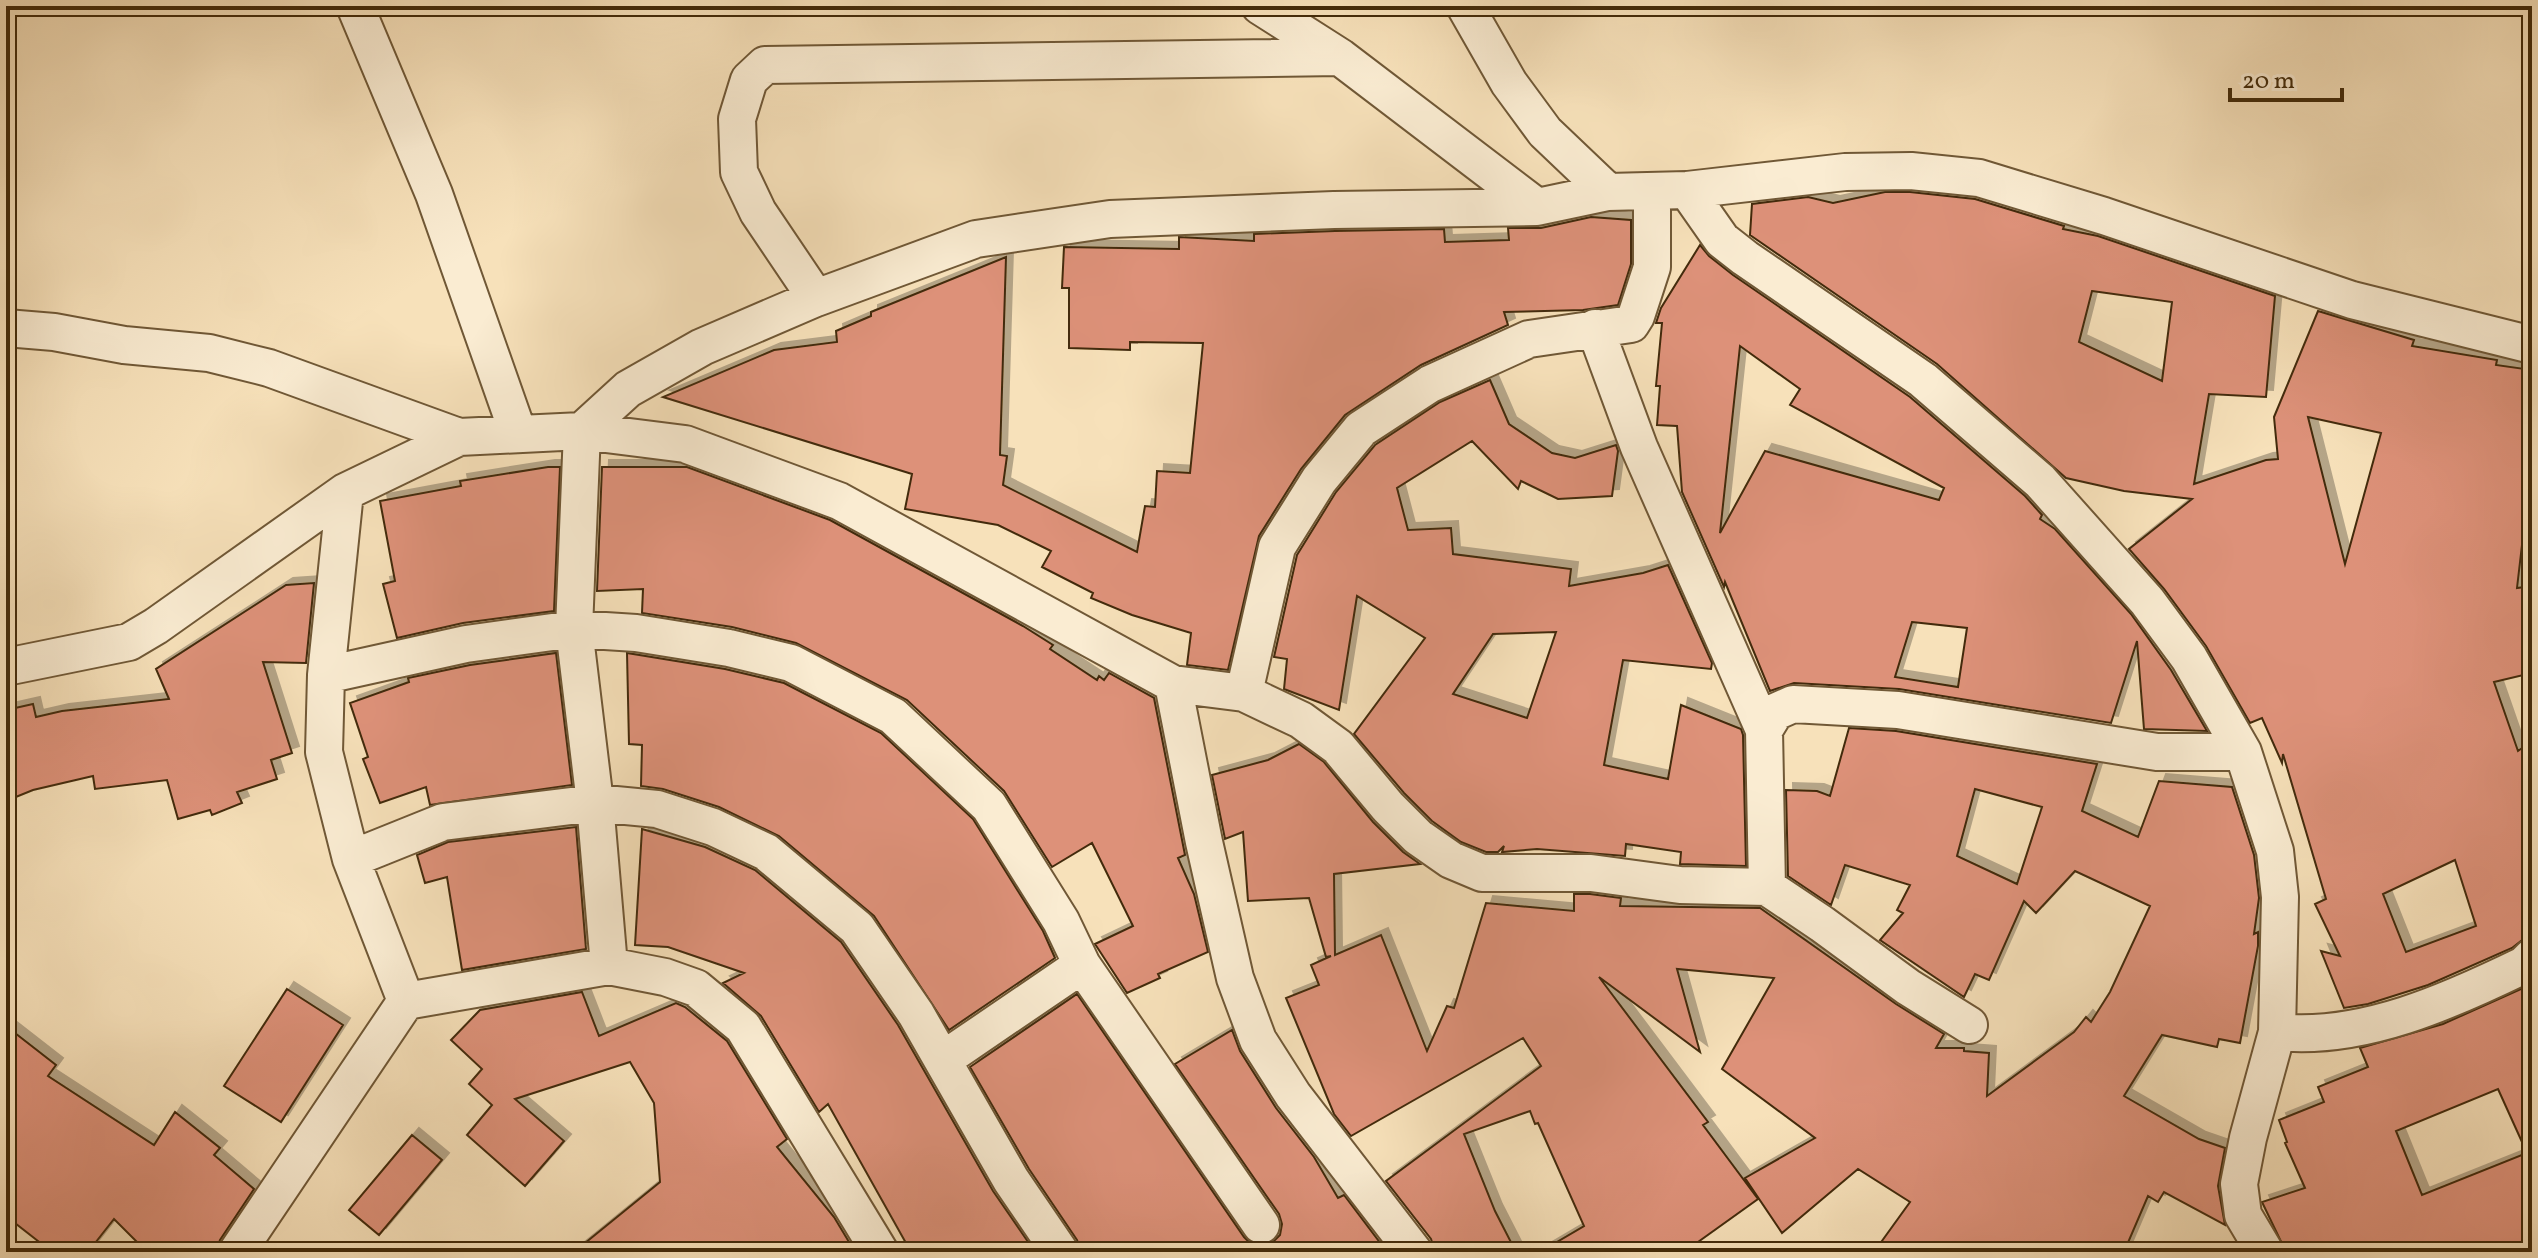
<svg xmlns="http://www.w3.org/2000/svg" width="2538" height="1258" font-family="Vollkorn,serif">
<defs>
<filter id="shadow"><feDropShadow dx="7" dy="-7" stdDeviation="0" flood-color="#0004"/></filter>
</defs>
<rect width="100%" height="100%" fill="#f7e1ba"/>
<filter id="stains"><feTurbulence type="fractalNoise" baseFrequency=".0025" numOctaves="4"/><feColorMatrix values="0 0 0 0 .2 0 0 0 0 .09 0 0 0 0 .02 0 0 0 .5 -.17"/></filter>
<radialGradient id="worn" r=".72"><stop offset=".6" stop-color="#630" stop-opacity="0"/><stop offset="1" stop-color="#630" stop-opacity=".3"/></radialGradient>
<path fill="#dd9179" stroke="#432b0a" stroke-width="2" fill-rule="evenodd" filter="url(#shadow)" d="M 1885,192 L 1910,192 L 1975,199 L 2064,226 L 2063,229 L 2098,236 L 2275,296 L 2266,397 L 2209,394 L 2194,484 L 2266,460 L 2278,459 L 2274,417 L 2318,311 L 2414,340 L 2412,346 L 2497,360 L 2496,365 L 2532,370 L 2532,459 L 2517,588 L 2532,586 L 2532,673 L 2494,682 L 2518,751 L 2532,741 L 2532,937 L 2526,937 L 2512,948 L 2428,985 L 2368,1004 L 2344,1008 L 2321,951 L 2340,956 L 2315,904 L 2326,899 L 2283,754 L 2282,763 L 2262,718 L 2250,723 L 2206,646 L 2164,589 L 2129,549 L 2192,499 L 2124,491 L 2066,478 L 1937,364 L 1750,235 L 1752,204 L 1808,197 L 1833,203 ZM 2092,291 L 2172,302 L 2162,381 L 2079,342 ZM 2308,417 L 2381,433 L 2345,564 ZM 2455,860 L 2476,926 L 2406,952 L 2383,894 Z
M 1591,217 L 1631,220 L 1631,264 L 1618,305 L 1583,310 L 1504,312 L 1508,325 L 1421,365 L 1345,415 L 1301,469 L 1259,536 L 1228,670 L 1187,665 L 1191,633 L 1132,615 L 1091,598 L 1093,593 L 1042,567 L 1051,551 L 998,525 L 905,509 L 912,474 L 663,397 L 774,350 L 837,342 L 836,331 L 871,316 L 871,312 L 1006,257 L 1000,455 L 1007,456 L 1003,485 L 1137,552 L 1145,506 L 1155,507 L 1157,471 L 1190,473 L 1203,343 L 1130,342 L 1130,350 L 1069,348 L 1069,288 L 1062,288 L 1064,247 L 1179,249 L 1179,237 L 1254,241 L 1254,234 L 1335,231 L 1444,229 L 1445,242 L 1509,240 L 1508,228 L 1541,228 Z
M 1700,245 L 1709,256 L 1733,275 L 1910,397 L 2025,496 L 2042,515 L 2040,519 L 2055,529 L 2131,614 L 2171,670 L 2207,731 L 2144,729 L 2137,641 L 2111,723 L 1899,689 L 1794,683 L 1770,691 L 1725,582 L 1724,587 L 1682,492 L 1677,426 L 1657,425 L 1660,386 L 1656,386 L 1662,323 L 1656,323 L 1661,308 ZM 1740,346 L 1800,389 L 1790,405 L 1944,488 L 1939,500 L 1765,451 L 1720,533 ZM 1912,622 L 1967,628 L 1958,687 L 1895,677 Z
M 1490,380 L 1509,424 L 1552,453 L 1575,458 L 1616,445 L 1618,451 L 1612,496 L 1558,499 L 1521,481 L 1518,489 L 1472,441 L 1397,488 L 1408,530 L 1451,528 L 1453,554 L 1571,569 L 1569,586 L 1643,573 L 1668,565 L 1712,663 L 1711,669 L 1623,660 L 1604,765 L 1668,779 L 1681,705 L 1741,729 L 1743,735 L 1746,866 L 1680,864 L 1681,852 L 1626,844 L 1625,856 L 1537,849 L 1502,852 L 1504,846 L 1498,852 L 1486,852 L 1461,842 L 1432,821 L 1404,793 L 1354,734 L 1425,638 L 1357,596 L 1339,710 L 1284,689 L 1287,659 L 1274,657 L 1297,555 L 1336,492 L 1375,445 L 1440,402 ZM 1556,632 L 1527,718 L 1453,694 L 1493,634 Z
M 548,467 L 560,467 L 554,611 L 463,623 L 397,638 L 383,584 L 395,581 L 380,501 L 461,486 L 460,481 Z
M 602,467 L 687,467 L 830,520 L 1023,626 L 1053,645 L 1050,649 L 1097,680 L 1099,676 L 1104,680 L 1109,673 L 1154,698 L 1185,855 L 1178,858 L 1194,894 L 1208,952 L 1158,974 L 1160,978 L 1127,993 L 1095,944 L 1133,926 L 1092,843 L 1052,867 L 1004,791 L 907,700 L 796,643 L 732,627 L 642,613 L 643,589 L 597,591 Z
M 314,583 L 306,663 L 263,662 L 292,753 L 271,760 L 277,779 L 237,792 L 242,803 L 212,815 L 210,810 L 178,819 L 167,780 L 95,789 L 93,776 L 33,790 L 6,801 L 6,710 L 33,704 L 36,717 L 62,711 L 169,699 L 156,669 L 286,585 Z
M 556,653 L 572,785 L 430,805 L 426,787 L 380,803 L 363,759 L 368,757 L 350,703 L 409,682 L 408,678 L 470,665 Z
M 627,653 L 725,669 L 784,683 L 881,733 L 973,819 L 1043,931 L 1055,958 L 949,1030 L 874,916 L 779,836 L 719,807 L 663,789 L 641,786 L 642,745 L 629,744 Z
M 1849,728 L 1896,731 L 2097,764 L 2082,811 L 2138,837 L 2159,781 L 2232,787 L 2254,855 L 2259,898 L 2254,934 L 2258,932 L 2258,946 L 2240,1043 L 2219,1039 L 2217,1047 L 2162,1035 L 2124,1096 L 2199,1139 L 2225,1148 L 2218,1186 L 2225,1225 L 2164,1192 L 2158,1202 L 2148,1196 L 2124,1252 L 1874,1252 L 1910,1202 L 1858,1169 L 1782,1233 L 1745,1178 L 1815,1138 L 1722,1069 L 1774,978 L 1677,969 L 1700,1052 L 1599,977 L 1708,1122 L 1703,1125 L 1758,1199 L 1684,1252 L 1540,1252 L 1584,1226 L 1538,1123 L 1535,1124 L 1530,1111 L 1464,1134 L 1495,1211 L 1516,1252 L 1435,1252 L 1431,1239 L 1386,1181 L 1541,1066 L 1523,1038 L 1351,1136 L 1334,1114 L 1286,998 L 1319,985 L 1311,965 L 1331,956 L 1326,957 L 1309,898 L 1248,901 L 1243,832 L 1225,839 L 1212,775 L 1268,760 L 1299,744 L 1324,762 L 1373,822 L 1403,852 L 1420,864 L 1334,874 L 1335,955 L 1381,935 L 1427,1051 L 1447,1006 L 1454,1008 L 1486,903 L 1574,911 L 1574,894 L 1590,894 L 1621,898 L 1620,906 L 1760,908 L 1896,1004 L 1944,1034 L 1936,1048 L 1964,1048 L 1964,1051 L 1989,1053 L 1987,1096 L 2074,1032 L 2086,1017 L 2091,1022 L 2110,992 L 2150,906 L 2075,871 L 2036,913 L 2024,901 L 1989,980 L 1975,974 L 1964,997 L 1880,940 L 1903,913 L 1897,910 L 1910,885 L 1845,865 L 1831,905 L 1788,876 L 1786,790 L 1817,791 L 1830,796 ZM 1975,789 L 2042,807 L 2017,884 L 1957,856 Z
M 576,827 L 586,949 L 462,970 L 447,877 L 425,883 L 417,855 L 448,842 Z
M 642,829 L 705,847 L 755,870 L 841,942 L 898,1025 L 993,1191 L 1035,1252 L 911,1252 L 828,1104 L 819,1112 L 761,1016 L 723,983 L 744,973 L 668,947 L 635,945 Z
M 2532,984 L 2532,1245 L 2514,1252 L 2286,1252 L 2262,1202 L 2305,1188 L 2285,1143 L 2287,1142 L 2279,1120 L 2324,1102 L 2318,1087 L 2368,1067 L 2360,1048 L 2443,1024 ZM 2498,1089 L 2527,1153 L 2422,1195 L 2396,1131 Z
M 287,989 L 343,1025 L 281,1122 L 224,1086 Z
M 582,992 L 599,1036 L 676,1003 L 685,1007 L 727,1041 L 787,1139 L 777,1147 L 834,1217 L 855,1252 L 574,1252 L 660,1182 L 654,1103 L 630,1062 L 515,1099 L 564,1141 L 525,1186 L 467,1135 L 492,1105 L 469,1084 L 482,1069 L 451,1040 L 480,1010 Z
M 1077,994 L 1244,1237 L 1251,1244 L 1263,1246 L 1273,1242 L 1280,1235 L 1282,1224 L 1279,1214 L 1175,1064 L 1232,1030 L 1240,1051 L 1276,1108 L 1314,1157 L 1338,1198 L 1344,1195 L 1387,1252 L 1081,1252 L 1077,1240 L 1029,1169 L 970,1067 Z
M 6,1026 L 56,1065 L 48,1076 L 154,1145 L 175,1112 L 220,1148 L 214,1155 L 254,1189 L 220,1240 L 216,1252 L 147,1252 L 114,1219 L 88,1252 L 52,1252 L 6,1216 Z
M 412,1135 L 442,1160 L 379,1235 L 349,1210 Z"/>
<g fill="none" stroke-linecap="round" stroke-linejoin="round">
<defs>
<path id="minor" d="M 355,6 L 434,194 L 518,433
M 1260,6 L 1340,57 L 1537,207
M 1465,6 L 1509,83 L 1545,132 L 1608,192
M 1687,190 L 1722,240 L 1745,258 L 1923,380 L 2040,481 L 2147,601 L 2189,658 L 2243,752 L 2275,851 L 2280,897 L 2277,1032 L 2248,1138 L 2239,1184 L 2243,1215 L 2265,1252
M 816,298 L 758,212 L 739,172 L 737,119 L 749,80 L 765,65 L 1340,57
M 6,328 L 54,332 L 124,345 L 209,353 L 269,368 L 459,437
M 1595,328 L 1639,447 L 1764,730
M 345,492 L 326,675 L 324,752 L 351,859 L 406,1001
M 6,667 L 129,642 L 156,626 L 345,492 L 459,437 L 582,431 L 628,389 L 702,347 L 816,298 L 976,239 L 1110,219 L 1334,210 L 1537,207 L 1608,192 L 1687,190 L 1845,172 L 1911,171 L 1979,178 L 2104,216 L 2352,300 L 2532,345
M 326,675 L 466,644 L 574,629 L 636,633 L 729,648 L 791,663 L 893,716 L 989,806 L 1061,921 L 1082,965 L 1261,1225
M 1173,684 L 1204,842 L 1235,978 L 1258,1040 L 1293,1095 L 1414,1252
M 1244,693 L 1277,547 L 1319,480 L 1361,429 L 1430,384 L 1529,339 L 1631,324 L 1636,316 L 1652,267 L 1652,191
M 351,859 L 443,822 L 595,803 L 657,809 L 713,827 L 766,852 L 857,928 L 916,1014 L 1011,1180 L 1060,1252
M 1767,887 L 1764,730 L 1775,712 L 1793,704 L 1898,710 L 2157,752 L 2243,752
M 609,966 L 595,803 L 574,629 L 582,431 L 685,444 L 839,501 L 1173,684 L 1244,693 L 1301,720 L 1338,747 L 1388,807 L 1418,837 L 1451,860 L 1482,873 L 1591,873 L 1680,885 L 1767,887 L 1822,924 L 1908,987 L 1969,1025
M 2277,1032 C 2362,1041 2450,1001 2524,965 L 2532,957
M 944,1059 L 1082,965
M 237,1252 L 406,1001 L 609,966 L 665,977 L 696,988 L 743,1027 L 880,1252"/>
</defs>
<use href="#minor" stroke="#705836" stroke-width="40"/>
<use href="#minor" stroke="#faecd2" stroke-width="36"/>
</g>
<rect width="2538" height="1258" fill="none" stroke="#f7e1ba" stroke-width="32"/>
<rect x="8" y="8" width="2522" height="1242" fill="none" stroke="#432b0a" stroke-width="4"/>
<rect x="16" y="16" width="2506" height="1226" fill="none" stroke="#432b0a" stroke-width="2"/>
<path d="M2230 88v12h112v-12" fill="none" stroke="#432b0a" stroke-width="4"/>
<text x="2242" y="88" font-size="24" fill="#432b0a" stroke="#faecd2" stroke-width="6" paint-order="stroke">20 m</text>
<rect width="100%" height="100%" filter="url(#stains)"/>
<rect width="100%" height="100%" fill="url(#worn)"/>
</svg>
